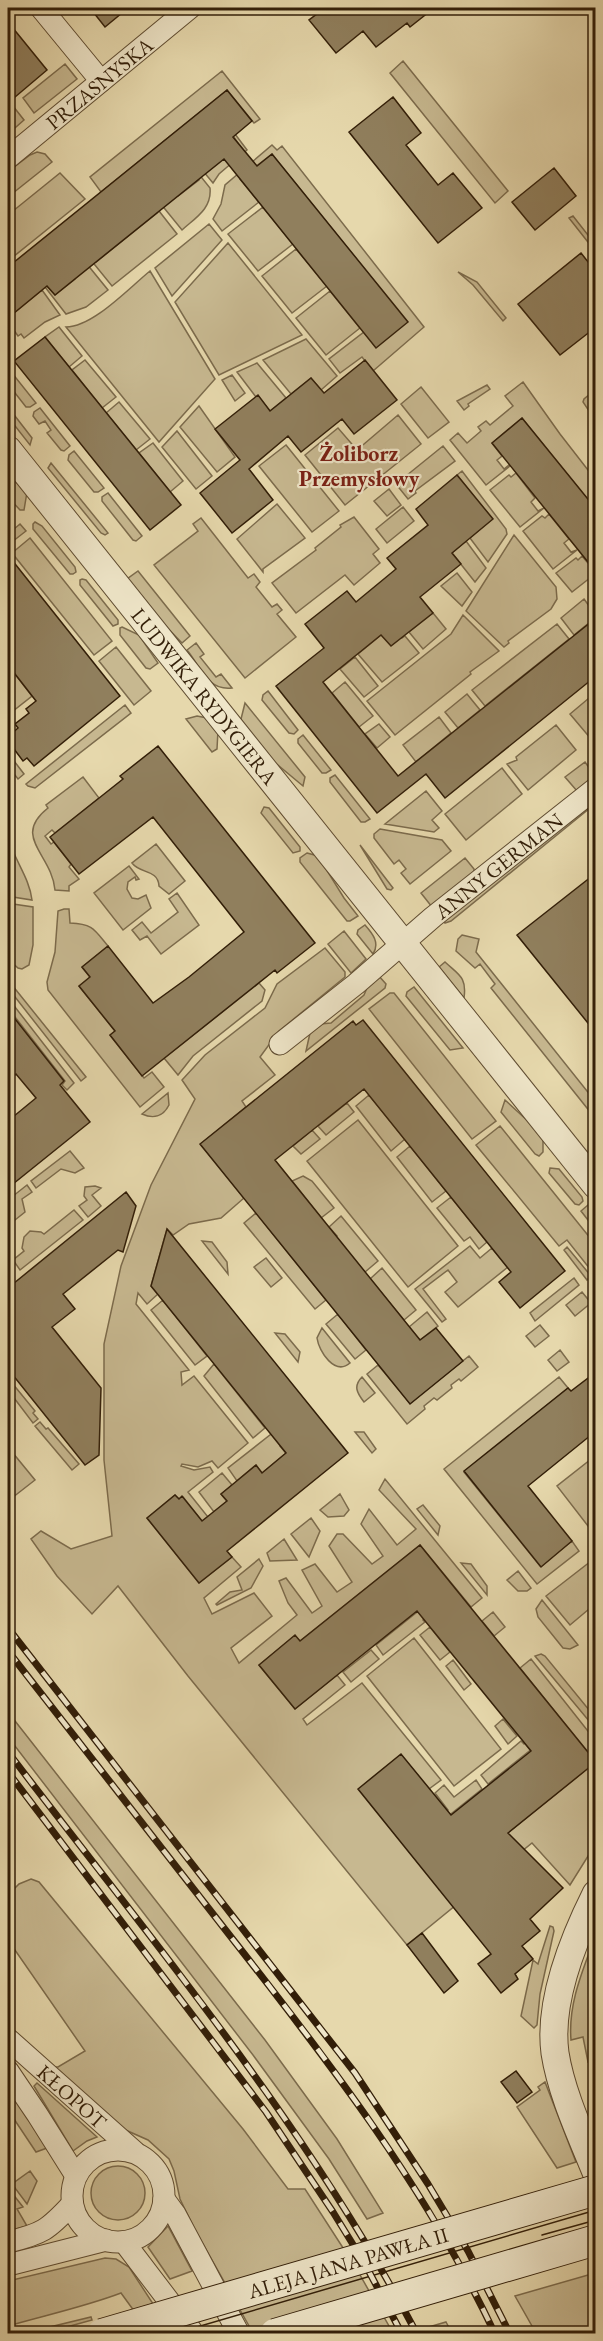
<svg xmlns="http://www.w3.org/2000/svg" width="603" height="2341" font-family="'EB Garamond',serif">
<rect width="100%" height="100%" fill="#e6d8ac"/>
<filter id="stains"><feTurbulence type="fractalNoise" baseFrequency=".00333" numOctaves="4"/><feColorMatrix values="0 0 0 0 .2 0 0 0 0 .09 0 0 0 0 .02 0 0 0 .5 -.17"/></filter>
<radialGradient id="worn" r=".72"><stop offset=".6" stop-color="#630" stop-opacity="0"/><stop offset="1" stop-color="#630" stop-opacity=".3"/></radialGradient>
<path fill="#c7b890" stroke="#7c6b4c" stroke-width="1.5" d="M 403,61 L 508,191 L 495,203 L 390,73 Z
M 65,64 L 77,79 L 34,113 L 23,98 Z
M 222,71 L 260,119 L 254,123 L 227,90 L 101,192 L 90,177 Z
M 13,106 L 24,120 L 8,134 L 8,110 Z
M 235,134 L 247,150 L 219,174 L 213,183 L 198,165 L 240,146 L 233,136 Z
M 272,145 L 277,150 L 282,146 L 424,327 L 373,371 L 362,357 L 340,373 L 329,359 L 364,332 L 407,322 L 272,154 L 240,179 L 259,202 L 222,231 L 213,219 L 221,204 L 225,185 Z
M 37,152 L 45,154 L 52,162 L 8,197 L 8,180 L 12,176 L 9,171 L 30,155 Z
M 194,168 L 210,188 C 212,209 195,218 182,230 L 156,198 L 178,196 L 199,180 Z
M 60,173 L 85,199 L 8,261 L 8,215 Z
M 152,202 L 177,234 L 112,286 L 86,254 L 96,262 L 157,213 Z
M 263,207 L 293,244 L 258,271 L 228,234 Z
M 573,216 L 595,244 L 595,251 L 569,218 Z
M 209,224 L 222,240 L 172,296 L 155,268 Z
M 228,243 L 302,335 L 219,375 L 175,302 Z
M 296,249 L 327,286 L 292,313 L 262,276 Z
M 82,258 L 108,290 L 86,307 L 66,314 L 45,287 L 47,286 L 55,295 L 75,279 Z
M 150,271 L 215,379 L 159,442 L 66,327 C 93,327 129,288 150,271 Z
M 458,272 L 477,282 L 506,318 L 503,321 L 473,285 Z
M 42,290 L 60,315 L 45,322 L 24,338 L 21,334 L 18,336 L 8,322 L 8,318 Z
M 330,291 L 360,328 L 326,355 L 296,318 Z
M 59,327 L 82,356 L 69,367 L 45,337 Z
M 306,339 L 337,376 L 321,390 L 311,378 L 291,394 L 263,360 Z
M 85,360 L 116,397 L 102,408 L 72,370 Z
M 257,363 L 286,398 L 270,411 L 258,396 L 256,397 L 237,372 Z
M 8,368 L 36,403 L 30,407 L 26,407 L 8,384 Z
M 232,375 L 245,393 L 235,401 L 222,380 Z
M 523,382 L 560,434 L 595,479 L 595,509 L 522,418 L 492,443 L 502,456 L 497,460 L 504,469 L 509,465 L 510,466 L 486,485 L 450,440 L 458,433 L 467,443 L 481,431 L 478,427 L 486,421 L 490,425 L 513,406 L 505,396 Z
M 487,385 L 490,389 L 468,404 L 469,406 L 464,410 L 457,401 Z
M 421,387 L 449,422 L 428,438 L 401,404 Z
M 590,394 L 595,400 L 595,420 L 583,402 L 584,399 Z
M 119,402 L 150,439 L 136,450 L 106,413 Z
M 199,406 L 235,457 L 217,472 L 180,427 Z
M 8,407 L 32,438 L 30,445 L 8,417 Z
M 40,408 L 70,446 L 64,451 L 61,450 L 47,433 L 51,430 L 45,421 L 39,424 L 33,416 L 34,412 Z
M 398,415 L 421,444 L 345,505 L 305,455 L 338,428 L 357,450 Z
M 177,431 L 212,476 L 196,489 L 162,447 Z
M 153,443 L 183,481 L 170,492 L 139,453 Z
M 286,445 L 339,511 L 312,532 L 259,466 Z
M 443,446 L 455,461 L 415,491 L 416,493 L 408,499 L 396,484 Z
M 74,451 L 104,488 L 98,492 L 94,492 L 68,460 L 69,455 Z
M 51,463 L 108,533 L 105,535 L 101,533 L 48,468 Z
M 462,471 L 506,529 L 507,534 L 488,562 L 470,538 L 492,519 L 457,475 Z
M 516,473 L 535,498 L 531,502 L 538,511 L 544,508 L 520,527 L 490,490 L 509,475 L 511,477 Z
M 8,479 L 16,482 L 27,492 L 24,510 L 20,510 L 8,497 Z
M 389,489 L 401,505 L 387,516 L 374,501 Z
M 108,493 L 142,536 L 136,541 L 133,540 L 102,501 L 102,497 Z
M 277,504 L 305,538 L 263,569 L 263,572 L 237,539 Z
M 403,507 L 414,521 L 387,543 L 376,529 Z
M 549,514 L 569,539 L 564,543 L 571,552 L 577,550 L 553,569 L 523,531 L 542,516 L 545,518 Z
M 354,517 L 379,549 L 373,554 L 380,563 L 354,585 L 345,575 L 296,613 L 272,583 L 316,550 L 315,548 L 341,527 L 340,525 Z
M 201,518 L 248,578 L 254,574 L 260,582 L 256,587 L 272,607 L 277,604 L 282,610 L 277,614 L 296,637 L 245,678 L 154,565 L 198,531 L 193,524 Z
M 35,522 L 42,526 L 75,567 L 76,572 L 73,574 L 70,574 L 33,529 L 33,524 Z
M 20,524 L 26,531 L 8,545 L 8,534 Z
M 514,535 L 556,587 L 557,599 L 551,609 L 508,641 L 509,643 L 504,647 L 466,611 Z
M 30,538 L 112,641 L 94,655 L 12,553 Z
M 466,541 L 486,568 L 475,582 L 452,553 Z
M 582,556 L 593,569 L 595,568 L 595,574 L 572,592 L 556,573 L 576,558 L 578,560 Z
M 138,571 L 190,636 L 182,643 L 153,613 L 127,579 Z
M 457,573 L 472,592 L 462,606 L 441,586 Z
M 82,579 L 86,580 L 118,620 L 118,624 L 113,626 L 80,585 L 80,580 Z
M 584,599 L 595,614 L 595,618 L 574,635 L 561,618 Z
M 433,613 L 446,629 L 423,649 L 409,632 Z
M 463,615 L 499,651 L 470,672 L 471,674 L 395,735 L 367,701 L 451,634 Z
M 557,624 L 569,639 L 485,706 L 472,690 Z
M 122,627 L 139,635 L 158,663 L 150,669 L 146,668 L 120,635 L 120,628 Z
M 381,635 L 402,638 L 405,636 L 419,653 L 382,682 L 358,654 Z
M 196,643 L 204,654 L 200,657 L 216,677 L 221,674 L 232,688 C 207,691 201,667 187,650 Z
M 116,647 L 151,691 L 134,705 L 99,661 Z
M 355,657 L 378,686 L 364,697 L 340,669 Z
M 8,665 L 32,696 L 8,715 Z
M 345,682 L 373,716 L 359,727 L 332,693 Z
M 268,691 L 298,730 L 294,734 L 289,733 L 262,700 L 263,695 Z
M 595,693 L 595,735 L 591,739 L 570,714 Z
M 467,694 L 480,710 L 458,728 L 445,712 Z
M 245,703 L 305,777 L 303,786 L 273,761 L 244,726 L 241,719 Z
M 125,705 L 131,713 L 35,788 L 28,786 L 26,784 Z
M 197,716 L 207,718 L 218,730 L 217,749 L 212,752 L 186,719 Z
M 439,717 L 451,733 L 416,762 L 403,745 Z
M 379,724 L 390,737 L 377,748 L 365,734 Z
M 556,725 L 576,750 L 528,790 L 507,764 L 517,760 L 516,757 Z
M 303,735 L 331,770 L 326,773 L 322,773 L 298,743 L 298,739 Z
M 8,753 L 24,774 L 18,779 L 8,766 Z
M 585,762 L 590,769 L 589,780 L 577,791 L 565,777 Z
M 502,768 L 522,794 L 466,840 L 445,814 Z
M 335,775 L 370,819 L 365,822 L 361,822 L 330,782 L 330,778 Z
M 83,777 L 99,798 L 55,833 L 52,830 L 45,836 L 51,844 L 54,842 L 71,864 L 69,867 L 79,879 L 69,886 L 69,891 L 55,890 C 52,854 11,837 48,808 L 46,805 Z
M 426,791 L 442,811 L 432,820 L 439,828 L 434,832 L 385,824 Z
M 595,798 L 595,804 L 451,921 L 445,923 L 444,921 Z
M 264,807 L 269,808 L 300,847 L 300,851 L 293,853 L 261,813 Z
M 380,829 L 442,840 L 451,851 L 410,884 L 401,873 L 406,869 L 399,860 L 394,864 L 374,838 L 374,834 Z
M 8,833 C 11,857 29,875 32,900 L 13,897 L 8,887 Z
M 156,844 L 185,881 L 169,894 L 159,886 C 158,869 140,874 132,863 Z
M 360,845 L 393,888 L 391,890 L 387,889 Z
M 307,853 L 318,856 L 344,898 L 358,916 L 350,921 L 347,921 L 300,862 L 300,858 Z
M 465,858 L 474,869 L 474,873 L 432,907 L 421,893 Z
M 129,866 L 139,879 L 136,880 L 135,877 L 128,882 L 127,889 L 132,898 L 138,899 L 146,895 L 151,908 L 123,930 L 94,893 Z
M 177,893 L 199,925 L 161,954 L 147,936 L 140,940 L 132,930 L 142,922 L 151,933 L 178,912 L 169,899 Z
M 13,904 L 33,907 L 33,945 L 29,965 L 22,969 L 18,968 L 8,959 L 8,909 Z
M 64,909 L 69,909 L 70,923 C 93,924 94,929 108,946 L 82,967 L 90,977 L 79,986 L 115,1031 L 110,1035 L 144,1078 L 152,1072 L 164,1087 L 140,1107 L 48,990 L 47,982 L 55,952 L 58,911 Z
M 365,925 C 373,934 380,943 373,954 L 357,934 L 358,930 Z
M 344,931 L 366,959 L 351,973 L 328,944 Z
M 462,935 L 479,939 L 476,952 L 595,1101 L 595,1118 L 491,988 L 495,984 L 480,964 L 475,968 L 456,951 L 458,939 Z
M 325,948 L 345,972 L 345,977 L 279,1031 L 260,1057 L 275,1075 L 242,1101 L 246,1107 L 201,1144 L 244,1198 L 221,1218 L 189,1224 L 173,1235 L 167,1229 L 151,1286 L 158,1294 L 147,1304 L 138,1293 L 136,1304 L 189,1370 L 181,1372 L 182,1385 L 194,1376 L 248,1443 L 218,1468 L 212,1461 L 198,1467 L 182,1464 L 181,1466 L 194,1470 L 210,1467 L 213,1472 L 188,1492 L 208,1517 L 202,1521 L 183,1497 L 179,1499 L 175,1495 L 147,1518 L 199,1583 L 232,1557 L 241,1567 L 204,1598 L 212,1614 L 254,1593 L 272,1616 L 231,1648 L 239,1663 L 297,1615 L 288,1603 L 279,1581 L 286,1578 L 312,1613 L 322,1606 L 302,1570 L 315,1564 L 337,1592 L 352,1582 L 329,1546 L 337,1534 L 343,1534 L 372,1564 L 383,1556 L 361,1524 L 369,1509 L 397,1545 L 416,1529 L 379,1490 L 385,1479 L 482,1598 L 471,1607 L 420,1545 L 300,1641 L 295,1636 L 259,1665 L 295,1709 L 337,1675 L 345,1685 L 303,1719 L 307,1725 L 362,1683 L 441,1780 L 429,1789 L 439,1889 L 595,1762 L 595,1845 L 570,1885 L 532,1843 L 407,1945 L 188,1676 L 118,1586 L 92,1614 L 57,1576 L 31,1539 L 41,1531 L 71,1549 L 112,1536 L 104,1460 L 104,1344 L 121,1266 L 151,1185 L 195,1099 L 182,1080 L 205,1055 L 265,1008 L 277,984 Z
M 445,962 C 459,975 467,977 464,998 L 439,967 Z
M 378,975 L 386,984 L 385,988 L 306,1051 L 310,1033 L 320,1024 L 331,1023 L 364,995 L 369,983 Z
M 8,980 L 86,1077 L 81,1081 L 8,988 Z
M 259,983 L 265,990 L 262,1001 L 193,1056 L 178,1075 L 164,1058 Z
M 414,987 L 463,1048 L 450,1050 L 406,996 L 407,992 Z
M 390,993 L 394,993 L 496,1121 L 472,1139 L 369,1009 Z
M 8,998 L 74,1083 L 67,1090 L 62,1085 L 65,1081 L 8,1008 Z
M 168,1093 L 169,1105 C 163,1117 153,1119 142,1114 Z
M 369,1095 L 405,1139 L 391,1151 L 356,1106 Z
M 505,1100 L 543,1135 L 543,1152 L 539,1156 L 535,1154 L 501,1112 Z
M 347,1103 L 354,1112 L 326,1135 L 318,1126 Z
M 358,1120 L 458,1246 L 408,1287 L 307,1161 Z
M 500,1126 L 595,1244 L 594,1274 L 567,1240 L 559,1246 L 476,1145 Z
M 312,1130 L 320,1139 L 301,1154 L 293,1146 Z
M 410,1146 L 446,1191 L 432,1202 L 397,1157 Z
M 70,1151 L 84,1168 L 75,1173 L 61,1169 L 36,1188 L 31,1181 Z
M 550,1168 L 559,1169 L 582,1197 L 583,1201 L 579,1205 L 575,1204 L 549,1173 Z
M 303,1176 L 312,1181 L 334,1208 L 321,1218 L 292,1181 Z
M 27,1185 L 32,1192 L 22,1199 L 25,1212 L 15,1220 L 8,1218 L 8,1200 Z
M 95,1186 L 101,1188 L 92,1195 L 101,1206 L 88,1217 L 79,1206 L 87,1200 L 84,1196 L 85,1187 Z
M 451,1197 L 487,1242 L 479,1249 L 470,1237 L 464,1241 L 437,1208 Z
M 588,1205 L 595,1206 L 595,1229 L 581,1211 Z
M 74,1210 L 83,1220 L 20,1270 L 13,1260 L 24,1251 L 22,1248 L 24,1237 L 30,1231 L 41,1232 L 44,1234 Z
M 256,1213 L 326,1300 L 315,1309 L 244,1223 Z
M 341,1216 L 378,1261 L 365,1272 L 332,1240 L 337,1236 L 329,1227 Z
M 202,1241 L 212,1242 L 227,1262 L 228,1274 Z
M 470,1246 L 480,1258 L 492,1248 L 508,1267 L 458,1307 L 445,1292 L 457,1282 L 448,1270 L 423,1289 L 446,1319 L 442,1322 L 415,1289 Z
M 567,1247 L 591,1276 L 587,1280 L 564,1250 Z
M 266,1258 L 282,1278 L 271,1287 L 254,1267 Z
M 382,1268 L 416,1310 L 404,1320 L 370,1279 Z
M 574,1278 L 579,1285 L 535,1321 L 530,1313 Z
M 582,1292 L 591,1303 L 575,1316 L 566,1305 Z
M 163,1300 L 207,1356 L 195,1365 L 151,1310 Z
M 427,1312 L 438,1326 L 420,1340 L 409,1327 Z
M 338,1314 L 366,1350 L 355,1359 L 326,1324 Z
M 540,1325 L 549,1336 L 535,1347 L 526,1336 Z
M 322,1328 L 350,1363 C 335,1376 319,1352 317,1338 Z
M 275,1333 L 285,1334 L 300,1352 L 298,1362 Z
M 560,1350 L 569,1362 L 557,1371 L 548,1360 Z
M 469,1356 L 478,1367 L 461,1381 L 459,1379 L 451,1385 L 452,1388 L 437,1400 L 434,1398 L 424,1406 L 425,1409 L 407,1424 L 367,1374 L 378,1365 L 410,1403 Z
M 214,1364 L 265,1428 L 253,1438 L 204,1376 Z
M 362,1377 L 375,1393 L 364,1402 C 357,1393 353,1386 362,1377 Z
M 559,1377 L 568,1388 L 464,1472 L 540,1566 L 572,1541 L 579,1551 L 537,1584 L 444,1469 Z
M 8,1381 L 10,1384 L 12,1383 L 35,1411 L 33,1413 L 38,1419 L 33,1423 L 8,1390 Z
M 40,1422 L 46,1429 L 48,1428 L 79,1464 L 72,1470 L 35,1426 Z
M 275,1431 L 284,1443 L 280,1446 L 286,1453 L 262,1473 L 256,1465 L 237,1481 L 228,1468 Z
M 355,1432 L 364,1432 L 376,1449 L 372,1453 Z
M 8,1447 L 35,1480 L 8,1501 Z
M 595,1456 L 595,1535 L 557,1486 Z
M 222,1473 L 232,1485 L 221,1494 L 227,1501 L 214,1512 L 199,1492 Z
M 340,1494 L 349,1510 L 344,1516 L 328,1517 L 320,1510 Z
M 423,1505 L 440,1526 L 438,1535 L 417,1509 Z
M 311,1518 L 320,1531 L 309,1557 L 291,1534 Z
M 284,1539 L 297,1560 L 270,1561 L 267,1553 Z
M 595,1558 L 595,1604 L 570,1625 L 546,1596 Z
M 259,1559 L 263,1566 L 251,1588 L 217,1605 L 216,1604 L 230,1592 L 242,1590 L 237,1577 Z
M 461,1563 L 471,1564 L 487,1586 L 487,1595 Z
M 518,1571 L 531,1588 L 527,1591 L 518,1591 L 507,1580 Z
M 542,1600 L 578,1645 L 570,1649 L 563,1648 L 538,1617 L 536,1609 Z
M 421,1609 L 427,1616 L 423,1620 L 425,1622 L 383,1655 L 376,1645 Z
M 493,1612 L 505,1627 L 494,1636 L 482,1621 Z
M 430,1627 L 450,1652 L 440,1660 L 420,1635 Z
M 414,1638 L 501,1749 L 454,1786 L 367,1676 Z
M 371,1650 L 379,1659 L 351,1682 L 343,1672 Z
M 541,1654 L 545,1656 L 594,1716 L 594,1727 L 535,1656 Z
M 531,1659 L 595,1740 L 595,1762 L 520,1668 Z
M 453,1660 L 471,1684 L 464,1690 L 446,1666 Z
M 8,1712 L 265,2040 L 337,2139 L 383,2213 L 367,2219 L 329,2159 L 253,2055 L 8,1737 Z
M 503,1719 L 517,1736 L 508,1744 L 495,1726 Z
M 521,1741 L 524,1744 L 527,1741 L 533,1748 L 488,1784 L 481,1775 Z
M 476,1780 L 482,1789 L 447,1817 L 445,1814 L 448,1810 L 435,1793 L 444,1785 L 454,1797 Z
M 31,1879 L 39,1882 L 243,2129 L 288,2189 L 305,2189 L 356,2268 L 393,2333 L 253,2333 L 194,2228 L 180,2199 L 174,2171 L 169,2159 L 148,2140 L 121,2128 L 51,2067 L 58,2067 L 85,2051 L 8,1940 L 8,1895 L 19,1884 Z
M 550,1926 L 553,1927 L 554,1931 L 540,1994 L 537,2025 L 534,2028 L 521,2016 L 533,1960 L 538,1964 Z
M 595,1937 L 596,2013 L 594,2014 L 595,2060 L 588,2062 L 583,2037 L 571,2040 C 568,2003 583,1970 595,1937 Z
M 545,2082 L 576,2162 L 557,2168 L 517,2107 L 540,2090 L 538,2087 Z
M 37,2083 L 97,2137 L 87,2141 L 73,2151 L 34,2086 Z
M 8,2088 L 47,2148 L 36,2152 L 8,2110 Z
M91 2193a27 27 0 1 1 54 0a27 27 0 1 1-54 0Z
M 30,2171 L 37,2181 L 27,2204 L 12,2184 Z
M 8,2188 L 23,2207 L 17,2209 L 27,2226 L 8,2231 Z
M 168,2226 L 192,2271 L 170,2279 L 148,2247 Z
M 105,2258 L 116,2259 L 129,2267 L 172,2333 L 150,2333 L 121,2293 C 84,2307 46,2315 8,2326 L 8,2281 Z
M 595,2273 L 595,2333 L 536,2333 L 515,2296 Z
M 91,2317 L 92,2320 L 45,2333 L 25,2333 Z
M 446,2322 L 452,2333 L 424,2333 L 422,2329 Z"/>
<path fill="#907f5d" stroke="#321e08" stroke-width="1.5" d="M 90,8 L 128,8 L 105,27 Z
M 325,8 L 434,8 L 410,27 L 407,23 L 376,47 L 363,31 L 336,53 L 309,20 Z
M 8,22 L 47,70 L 8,103 Z
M 227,90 L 252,121 L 233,137 L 257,166 L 272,154 L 408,322 L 376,348 L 224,159 L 55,295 L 47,286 L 8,318 L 8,267 Z
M 393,97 L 421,133 L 406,145 L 438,185 L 453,173 L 482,208 L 438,243 L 349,132 Z
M 554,168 L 576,196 L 535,230 L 512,202 Z
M 581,253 L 596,272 L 596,327 L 560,355 L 518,304 Z
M 45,337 L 181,505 L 150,530 L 14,361 Z
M 365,360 L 397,400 L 354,434 L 342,419 L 301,452 L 288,436 L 249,469 L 273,500 L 232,533 L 200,493 L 240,460 L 215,429 L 258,395 L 270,411 L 311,378 L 324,393 Z
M 522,418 L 596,509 L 596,572 L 492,443 Z
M 457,475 L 493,519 L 452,553 L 461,564 L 420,597 L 433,613 L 391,646 L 381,635 L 323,682 L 398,776 L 596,618 L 596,676 L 445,798 L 426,774 L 377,813 L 276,686 L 324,648 L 305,624 L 347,591 L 356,602 L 396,569 L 387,558 L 428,525 L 416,509 Z
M 8,555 L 120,696 L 34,766 L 27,758 L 23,761 L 8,741 L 8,737 L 18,728 L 15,724 L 29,713 L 26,709 L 36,701 L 8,665 Z
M 158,746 L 315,943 L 277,973 L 275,970 L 142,1076 L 110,1035 L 115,1031 L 79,986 L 90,977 L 82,967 L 108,946 L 153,1003 L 189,977 L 244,932 L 153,817 L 79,874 L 50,837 L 123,779 L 120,776 Z
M 596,873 L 596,1033 L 517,935 Z
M 8,1010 L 64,1081 L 60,1085 L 90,1122 L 8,1188 L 8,1121 L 36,1098 L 16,1074 L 8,1081 Z
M 363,1020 L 565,1271 L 520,1308 L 499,1282 L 511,1272 L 364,1089 L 275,1160 L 420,1340 L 436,1328 L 463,1361 L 410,1404 L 200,1144 L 353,1021 L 356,1025 Z
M 126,1192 L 136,1206 L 123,1252 L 118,1250 L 63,1294 L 75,1309 L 52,1327 L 101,1388 L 99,1455 L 85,1465 L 8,1369 L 8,1288 Z
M 167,1229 L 348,1453 L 227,1551 L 232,1557 L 199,1583 L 147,1518 L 175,1495 L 179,1499 L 182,1496 L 202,1521 L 227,1501 L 221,1494 L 256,1465 L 262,1473 L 286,1453 L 151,1286 Z
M 596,1372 L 596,1431 L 528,1486 L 572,1541 L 541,1567 L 464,1471 L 568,1388 L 571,1391 Z
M 420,1545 L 596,1762 L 508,1833 L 563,1888 L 530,1919 L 540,1931 L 522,1946 L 533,1959 L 515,1974 L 518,1979 L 501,1993 L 478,1964 L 491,1954 L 358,1789 L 401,1754 L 451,1815 L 531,1751 L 417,1611 L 295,1709 L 259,1665 L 295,1635 L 300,1641 Z
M 422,1933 L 458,1981 L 444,1993 L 407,1945 Z
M 516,2071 L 532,2092 L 517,2103 L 501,2082 Z"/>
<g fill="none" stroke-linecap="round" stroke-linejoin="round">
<defs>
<g id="minor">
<path d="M 41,8 L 101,81"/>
<path id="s1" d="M 8,158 L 190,8"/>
<path id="s2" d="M 280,1044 L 356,984 L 433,917 L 596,788"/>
<path id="s3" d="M 8,2039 L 135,2152"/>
<path d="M 8,2071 L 37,2114 L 76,2176"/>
<circle cx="118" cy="2196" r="46"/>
<path d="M 164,2199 L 175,2214 L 239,2334"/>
<path d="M 8,2242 C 42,2234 48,2230 72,2204"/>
<path d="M 124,2242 L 194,2334"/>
<path d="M 8,2265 L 106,2240"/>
</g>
<g id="tertiary">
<path id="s4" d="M 8,450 L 596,1185"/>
<path d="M 596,1894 C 573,1940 548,2001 555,2053 C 561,2092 581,2135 596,2172"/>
</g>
</defs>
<use href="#minor" stroke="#5f4c31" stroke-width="23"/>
<use href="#tertiary" stroke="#5f4c31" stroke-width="29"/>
<use href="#minor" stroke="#efe6c9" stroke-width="21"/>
<use href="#tertiary" stroke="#efe6c9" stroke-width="27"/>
<path stroke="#321e08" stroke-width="1.5" d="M 542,2235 L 596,2220
M 173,2334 L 596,2210"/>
<defs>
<path id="rail" d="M 8,1628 L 355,2073 L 428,2184 L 468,2251 L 510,2334
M 8,1651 C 82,1746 157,1842 231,1937 C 330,2063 427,2189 495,2334
M 8,1752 C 151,1940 306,2123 417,2334
M 8,1772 L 266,2112 L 333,2212 L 365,2264 L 402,2334"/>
</defs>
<use href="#rail" stroke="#321e08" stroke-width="7"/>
<use href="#rail" stroke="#efe6c9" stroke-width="4.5" stroke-dasharray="14" stroke-linecap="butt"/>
<defs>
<g id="secondary-bridge">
<path id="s5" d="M 102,2334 L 596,2190"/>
<path d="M 275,2334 L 596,2240"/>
</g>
</defs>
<use href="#secondary-bridge" stroke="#321e08" stroke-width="32" stroke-linecap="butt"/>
<use href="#secondary-bridge" stroke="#efe6c9" stroke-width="30"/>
</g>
<g text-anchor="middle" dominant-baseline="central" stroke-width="4.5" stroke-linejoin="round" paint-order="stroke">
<g font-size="21" fill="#321e08" stroke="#efe6c9">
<text stroke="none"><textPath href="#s1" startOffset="118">PRZASNYSKA</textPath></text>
<text stroke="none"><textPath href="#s4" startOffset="315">LUDWIKA RYDYGIERA</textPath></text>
<text stroke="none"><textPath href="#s2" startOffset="282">ANNY GERMAN</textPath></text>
<text stroke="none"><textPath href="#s3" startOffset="86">KŁOPOT</textPath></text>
<text stroke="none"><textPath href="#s5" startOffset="256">ALEJA JANA PAWŁA II</textPath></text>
</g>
<g font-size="22" font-weight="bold" fill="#7a1f14" stroke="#efe6c9">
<text x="359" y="453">Żoliborz<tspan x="359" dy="25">Przemysłowy</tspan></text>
</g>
</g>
<rect width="603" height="2341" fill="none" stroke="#e6d8ac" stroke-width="30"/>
<rect x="9" y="9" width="585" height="2323" fill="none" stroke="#321e08" stroke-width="3"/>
<rect x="15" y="15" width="573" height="2311" fill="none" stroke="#321e08" stroke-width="1.5"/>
<rect width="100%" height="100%" filter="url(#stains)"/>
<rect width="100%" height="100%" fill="url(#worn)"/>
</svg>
